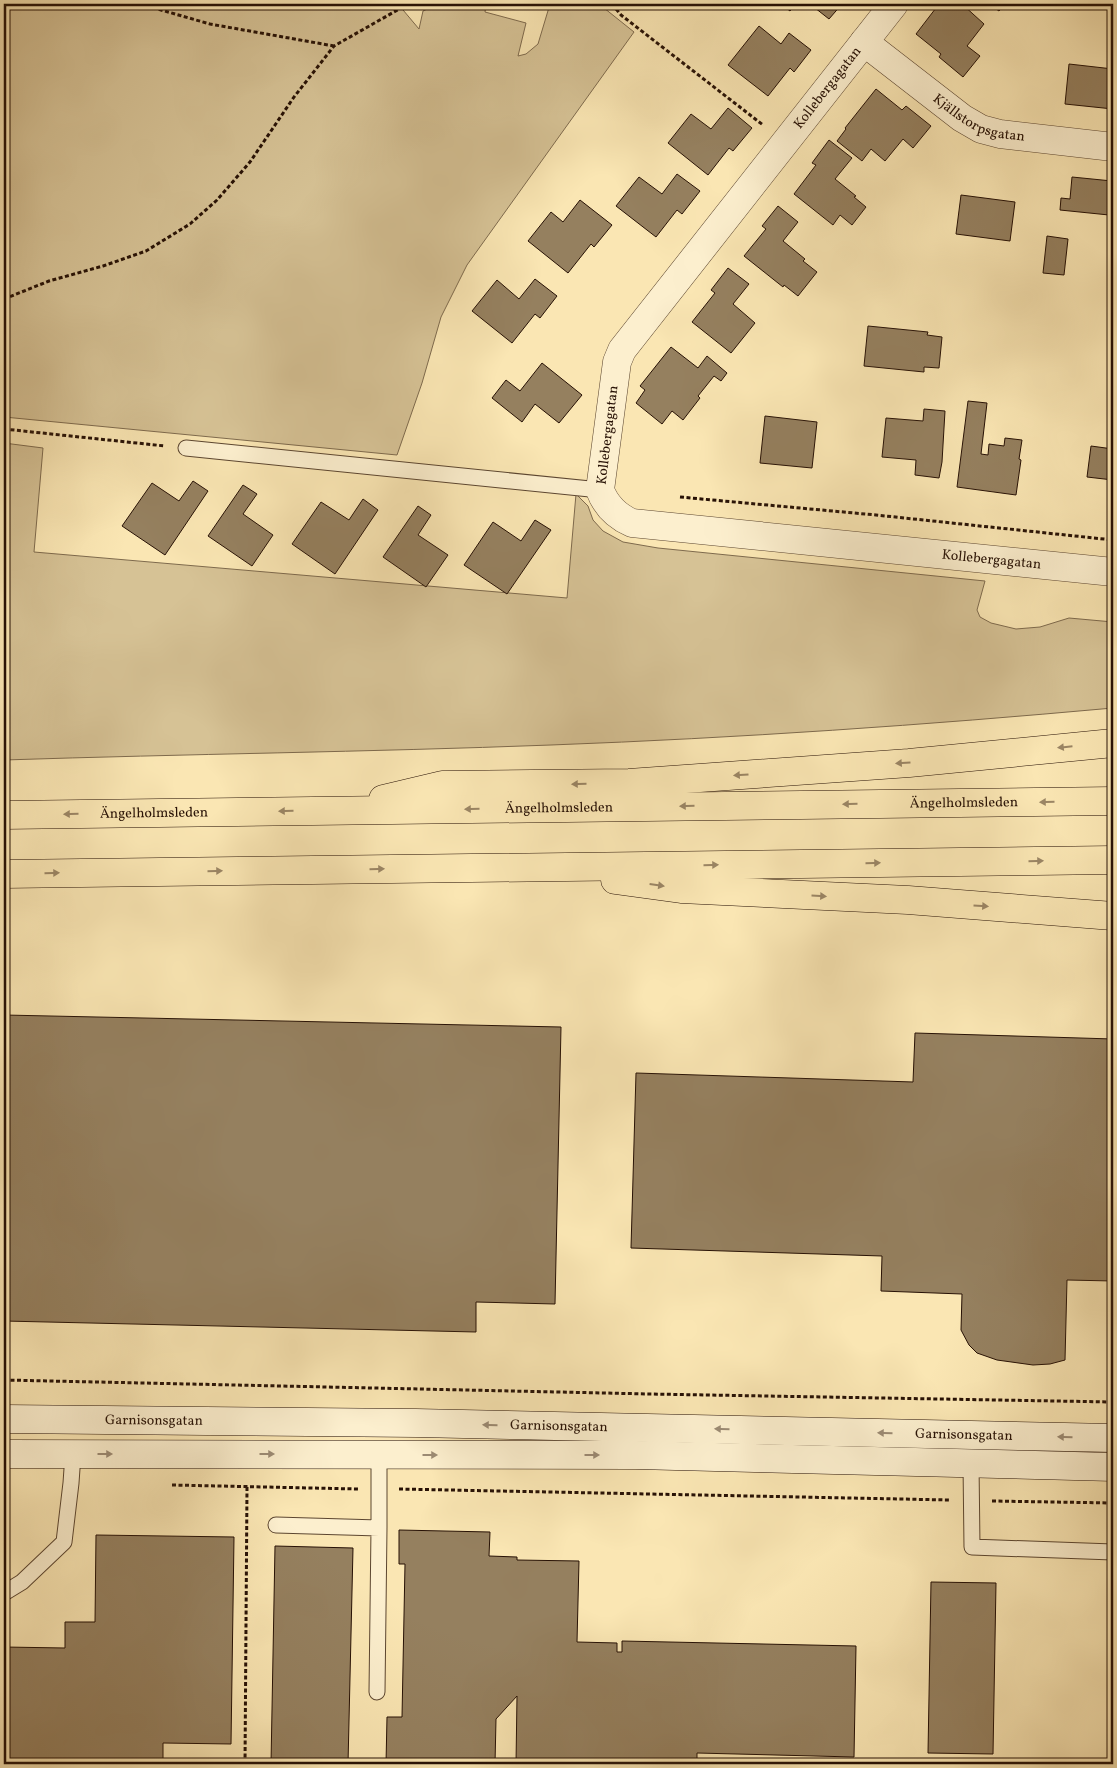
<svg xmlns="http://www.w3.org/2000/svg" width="1117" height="1768" font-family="Vollkorn,serif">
<rect width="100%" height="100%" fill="#fae6b3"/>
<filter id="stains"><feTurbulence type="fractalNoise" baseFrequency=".004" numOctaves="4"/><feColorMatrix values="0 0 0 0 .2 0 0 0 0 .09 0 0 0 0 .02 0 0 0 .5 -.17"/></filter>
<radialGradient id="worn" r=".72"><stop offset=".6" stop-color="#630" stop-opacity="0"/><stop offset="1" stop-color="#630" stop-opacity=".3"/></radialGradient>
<path fill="#d6c295" stroke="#7e6a4d" d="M 4,4 L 398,4 L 419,29 L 423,11 L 438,4 L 486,4 L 485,12 L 526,23 L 518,56 L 526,54 L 538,44 L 550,4 L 599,4 L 634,32 L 467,265 L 441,317 L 422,383 L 397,455 L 4,417 Z
M 4,443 L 43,448 L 34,552 L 567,598 L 576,494 L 588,506 L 593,520 L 603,531 L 623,542 L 658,548 L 985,581 L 977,610 L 980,617 L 991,623 L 1016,629 L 1040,627 L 1069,618 L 1113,622 L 1113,708 C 926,725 739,738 551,745 C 368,752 186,754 4,760 Z"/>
<path fill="#95805f" stroke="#271105" d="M 781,4 L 796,4 L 790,11 Z
M 810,4 L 842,4 L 829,19 Z
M 939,4 L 962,4 L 984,24 L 967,46 L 980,56 L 963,77 L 939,57 L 941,54 L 916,34 Z
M 989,4 L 1005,4 L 999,11 Z
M 759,26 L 781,44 L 789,33 L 811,50 L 794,72 L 790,68 L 768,96 L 728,65 Z
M 1069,64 L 1113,69 L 1113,109 L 1065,104 Z
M 876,89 L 902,110 L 906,106 L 931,126 L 913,148 L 903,139 L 885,161 L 871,149 L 862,161 L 837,141 L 846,129 L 845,128 Z
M 728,108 L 752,128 L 733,151 L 729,148 L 708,175 L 668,143 L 691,114 L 711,129 Z
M 829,140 L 852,158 L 835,179 L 856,196 L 854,197 L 866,207 L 852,225 L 840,215 L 833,225 L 794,194 L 816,165 L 812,163 Z
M 677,174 L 700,191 L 682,214 L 677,210 L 656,237 L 616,206 L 639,177 L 662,194 Z
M 1072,177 L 1112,181 L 1109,215 L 1060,210 L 1061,198 L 1070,199 Z
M 961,195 L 1015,202 L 1010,241 L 956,234 Z
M 580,200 L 612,225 L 594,247 L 591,244 L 568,273 L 528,241 L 551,212 L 563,222 Z
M 778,206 L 798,222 L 783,241 L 805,259 L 803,261 L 817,272 L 798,296 L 784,285 L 783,287 L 744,256 L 766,229 L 762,226 Z
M 1047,236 L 1068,239 L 1064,275 L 1043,273 Z
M 728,268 L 749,284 L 733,304 L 755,323 L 731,353 L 692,322 L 715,293 L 711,290 Z
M 535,279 L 557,296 L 540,318 L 535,314 L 512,343 L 472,311 L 497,280 L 519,299 Z
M 868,326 L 928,332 L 927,335 L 942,337 L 939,368 L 924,367 L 924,372 L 864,366 Z
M 671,347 L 698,368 L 707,356 L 727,373 L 721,381 L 714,376 L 698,396 L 700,398 L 683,420 L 672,411 L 662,424 L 636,403 L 645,390 L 640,386 Z
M 542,363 L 582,395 L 559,423 L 535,404 L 522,422 L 492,398 L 506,380 L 520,391 Z
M 968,401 L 987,403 L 981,454 L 988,455 L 989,444 L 1004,446 L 1005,438 L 1022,440 L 1019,459 L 1021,460 L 1016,495 L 957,487 Z
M 924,409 L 945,411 L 942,462 L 939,478 L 915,475 L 916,460 L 882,457 L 886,418 L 923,421 Z
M 765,416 L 817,422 L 812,468 L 760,463 Z
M 1091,446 L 1113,449 L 1113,480 L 1087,477 Z
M 193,481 L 208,491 L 165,555 L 122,526 L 152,483 L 179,501 Z
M 243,485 L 257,494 L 243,514 L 273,535 L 252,566 L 208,536 Z
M 363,499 L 378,510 L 335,574 L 292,544 L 321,502 L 349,520 Z
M 418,506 L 431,515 L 418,535 L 448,555 L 426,587 L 383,557 Z
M 535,520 L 551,530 L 507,594 L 464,565 L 493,522 L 521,541 Z
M 4,1015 L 561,1027 L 555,1304 L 476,1302 L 476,1332 L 4,1321 Z
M 915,1033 L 1113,1039 L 1113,1281 L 1067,1280 L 1065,1360 L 1050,1364 L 1033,1365 L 997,1360 L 977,1353 L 969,1345 L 961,1330 L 962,1294 L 881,1291 L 882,1256 L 631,1248 L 636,1073 L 913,1082 Z
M 399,1530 L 490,1532 L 489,1556 L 517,1557 L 517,1560 L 579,1561 L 577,1642 L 617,1643 L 617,1652 L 622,1652 L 622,1641 L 856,1646 L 854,1757 L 697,1753 L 697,1764 L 516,1764 L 517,1696 L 496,1719 L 495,1764 L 386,1764 L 387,1717 L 402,1717 L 405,1564 L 399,1564 Z
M 96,1535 L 234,1537 L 231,1744 L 163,1743 L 163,1764 L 4,1764 L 4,1647 L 65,1648 L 65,1622 L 95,1622 Z
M 275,1546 L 353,1548 L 348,1764 L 271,1764 Z
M 931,1582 L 996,1583 L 993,1754 L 928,1753 Z"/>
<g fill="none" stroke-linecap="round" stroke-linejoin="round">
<defs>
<path id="lane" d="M 186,448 L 600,490
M 971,1463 L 972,1547 L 1113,1552
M 276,1525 L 379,1528 L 379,1454
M 4,1593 L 22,1582 L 64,1542 L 71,1483 L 73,1454
M 377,1692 L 379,1528"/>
<g id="street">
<path id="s1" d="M 894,4 L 622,350 L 617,362 L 600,490 C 606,506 616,516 632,523 L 1113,572"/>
<path id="s2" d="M 864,42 L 962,118 L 981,129 L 1000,134 L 1113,147"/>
</g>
<g id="secondary">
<path id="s3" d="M 4,1419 L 416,1423 L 1113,1438"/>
<path d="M 4,1454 L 636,1455 L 1113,1467"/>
</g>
<g id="highway">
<path d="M 383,799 L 442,785 L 629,783 L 909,763 L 1113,743"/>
<path id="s4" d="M 4,815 L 1113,801"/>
<path d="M 4,874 L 1113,860"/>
<path d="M 615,880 L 681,889 L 908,900 L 1113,916"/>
</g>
</defs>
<use href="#lane" stroke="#5c4630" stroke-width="17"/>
<use href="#street" stroke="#5c4630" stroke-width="29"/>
<use href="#secondary" stroke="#271105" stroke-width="29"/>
<use href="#highway" stroke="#271105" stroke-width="29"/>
<path stroke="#271105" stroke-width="3" stroke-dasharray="4 2.5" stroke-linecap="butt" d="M 140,4 L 210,24 L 334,46
M 612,4 L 621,15 L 763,125
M 4,299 L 49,281 L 103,266 L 146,251 L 190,224 L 217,200 L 250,162 L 294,97 L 334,46 L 408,4
M 4,429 L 165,446
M 680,497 L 876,515 L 1113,540
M 4,1380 L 650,1394 L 1113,1402
M 172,1485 L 358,1489
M 399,1489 L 950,1500
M 992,1501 L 1113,1503
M 245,1764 L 247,1486"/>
<use href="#lane" stroke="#fcefce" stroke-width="15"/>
<use href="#street" stroke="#fcefce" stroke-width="28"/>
<use href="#secondary" stroke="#fcefce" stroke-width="28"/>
<use href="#highway" stroke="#fae6b3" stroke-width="28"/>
</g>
<defs><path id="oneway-solid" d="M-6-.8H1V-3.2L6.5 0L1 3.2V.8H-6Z" transform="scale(1.25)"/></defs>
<g fill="#9b8665">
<use href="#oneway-solid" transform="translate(1065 747) rotate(174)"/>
<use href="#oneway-solid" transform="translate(903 763) rotate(176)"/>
<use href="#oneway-solid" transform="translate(741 775) rotate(176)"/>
<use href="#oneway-solid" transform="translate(579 784) rotate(179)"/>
<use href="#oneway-solid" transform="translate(1047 802) rotate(179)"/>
<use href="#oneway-solid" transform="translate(850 804) rotate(179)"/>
<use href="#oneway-solid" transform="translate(687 806) rotate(179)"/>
<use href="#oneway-solid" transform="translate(472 809) rotate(179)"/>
<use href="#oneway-solid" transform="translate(286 811) rotate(179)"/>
<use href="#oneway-solid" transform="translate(71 814) rotate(179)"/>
<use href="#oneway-solid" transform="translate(1036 861) rotate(-1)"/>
<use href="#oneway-solid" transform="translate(873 863) rotate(-1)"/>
<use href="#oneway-solid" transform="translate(711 865) rotate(-1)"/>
<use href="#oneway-solid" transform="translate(377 869) rotate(-1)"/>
<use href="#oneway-solid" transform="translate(215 871) rotate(-1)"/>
<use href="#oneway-solid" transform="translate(52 873) rotate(-1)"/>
<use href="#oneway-solid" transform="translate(657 885) rotate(8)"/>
<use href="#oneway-solid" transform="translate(819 896) rotate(3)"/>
<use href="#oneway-solid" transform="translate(981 906) rotate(4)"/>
</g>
<g fill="#9c8b74">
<use href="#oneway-solid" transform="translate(490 1425) rotate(-179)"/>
<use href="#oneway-solid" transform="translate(722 1429) rotate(-179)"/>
<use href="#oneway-solid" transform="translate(885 1433) rotate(-179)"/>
<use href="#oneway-solid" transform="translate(1065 1437) rotate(-179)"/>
<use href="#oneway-solid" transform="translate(105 1454)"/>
<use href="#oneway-solid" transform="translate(267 1454)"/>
<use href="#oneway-solid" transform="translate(430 1455)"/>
<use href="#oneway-solid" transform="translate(592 1455)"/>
</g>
<g text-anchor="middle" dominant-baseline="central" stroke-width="4.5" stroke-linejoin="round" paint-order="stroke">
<g font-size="14" fill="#271105" stroke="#fcefce">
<text transform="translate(828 88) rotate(-52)">Kollebergagatan</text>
<text stroke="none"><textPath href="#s2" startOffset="140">Kjällstorpsgatan</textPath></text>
<text transform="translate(608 435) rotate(-83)">Kollebergagatan</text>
<text stroke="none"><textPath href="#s1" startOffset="991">Kollebergagatan</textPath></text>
<text stroke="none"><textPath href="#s4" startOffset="960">Ängelholmsleden</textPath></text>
<text stroke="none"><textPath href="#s4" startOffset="555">Ängelholmsleden</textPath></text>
<text stroke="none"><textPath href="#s4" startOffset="150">Ängelholmsleden</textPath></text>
<text stroke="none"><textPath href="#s3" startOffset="150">Garnisonsgatan</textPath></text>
<text stroke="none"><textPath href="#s3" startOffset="555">Garnisonsgatan</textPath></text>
<text stroke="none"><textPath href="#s3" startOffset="960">Garnisonsgatan</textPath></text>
</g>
</g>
<rect width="1117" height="1768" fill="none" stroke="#fae6b3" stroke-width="20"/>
<rect x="5" y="5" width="1107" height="1758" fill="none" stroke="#271105" stroke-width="2.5"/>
<rect x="10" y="10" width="1097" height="1748" fill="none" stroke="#271105"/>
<rect width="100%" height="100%" filter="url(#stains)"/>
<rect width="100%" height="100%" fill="url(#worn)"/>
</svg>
